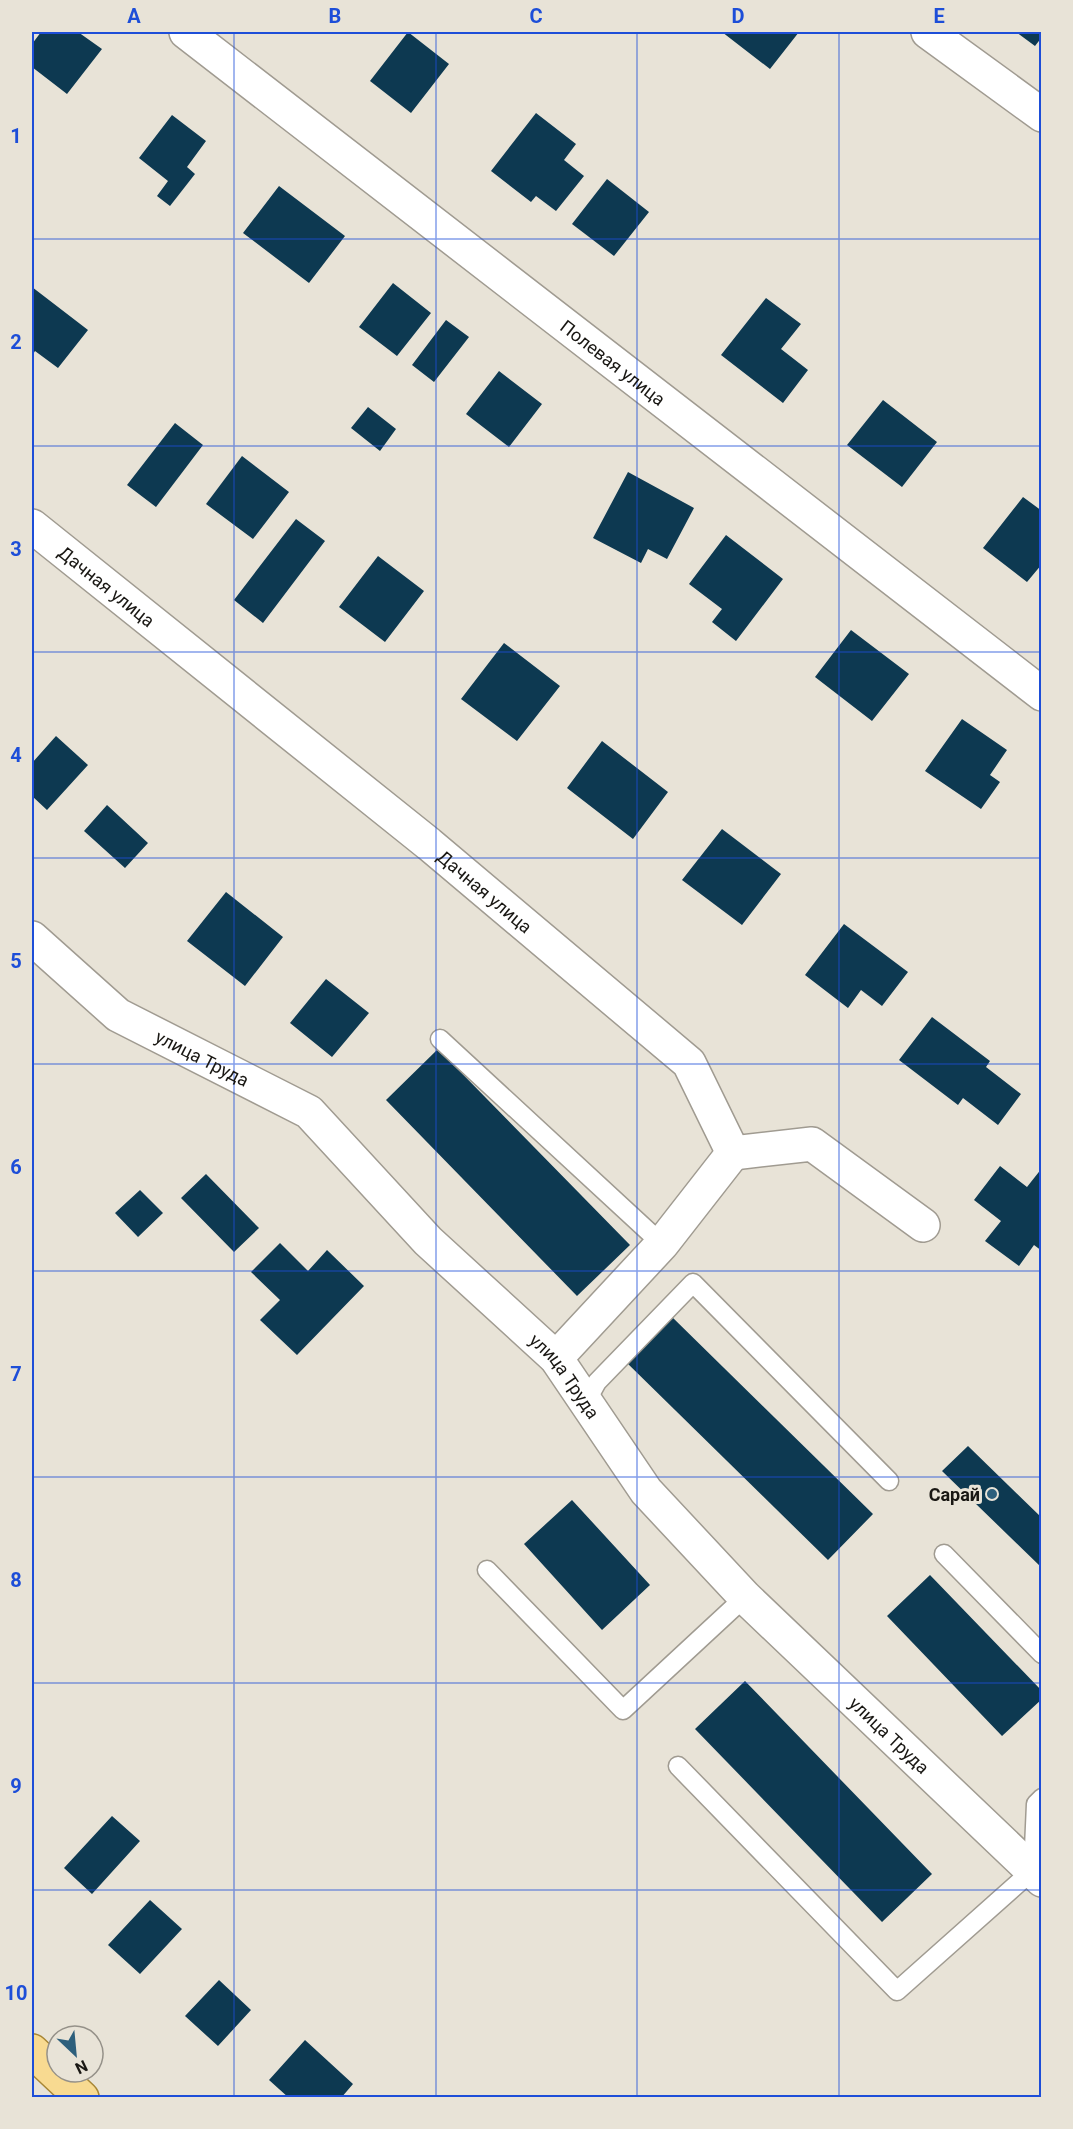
<svg xmlns="http://www.w3.org/2000/svg" width="1073" height="2129" font-family="Roboto,sans-serif">
<rect width="100%" height="100%" fill="#e8e3d7"/>
<path fill="#0d3951" d="M 41,32 L 78,32 L 102,49 L 67,94 L 32,67 L 32,44 Z
M 408,32 L 449,64 L 411,113 L 370,81 Z
M 722,32 L 799,32 L 770,69 Z
M 1016,32 L 1042,32 L 1042,37 L 1035,46 Z
M 536,113 L 576,144 L 564,160 L 584,176 L 556,211 L 536,196 L 531,202 L 491,171 Z
M 172,115 L 206,141 L 187,167 L 195,174 L 170,206 L 157,196 L 168,181 L 139,158 Z
M 607,179 L 649,212 L 614,256 L 572,224 Z
M 279,186 L 345,236 L 309,283 L 243,233 Z
M 393,283 L 431,313 L 397,356 L 359,327 Z
M 32,287 L 88,330 L 58,368 L 35,351 L 32,356 Z
M 766,298 L 801,324 L 781,349 L 808,370 L 783,403 L 721,355 Z
M 446,320 L 469,337 L 434,382 L 412,365 Z
M 499,371 L 542,404 L 509,447 L 466,414 Z
M 883,400 L 937,442 L 902,487 L 847,445 Z
M 368,407 L 396,429 L 380,451 L 351,428 Z
M 175,423 L 203,445 L 156,507 L 127,485 Z
M 242,456 L 289,492 L 253,539 L 206,504 Z
M 628,472 L 694,508 L 667,559 L 648,549 L 641,563 L 593,538 Z
M 1023,497 L 1042,511 L 1042,564 L 1027,582 L 983,548 Z
M 296,519 L 325,541 L 263,623 L 234,600 Z
M 726,535 L 783,579 L 736,641 L 712,622 L 722,609 L 689,584 Z
M 378,556 L 424,591 L 385,642 L 339,607 Z
M 851,630 L 909,674 L 872,721 L 815,677 Z
M 504,643 L 560,686 L 517,741 L 461,699 Z
M 962,719 L 1007,750 L 990,775 L 1000,782 L 981,809 L 925,771 Z
M 56,736 L 88,765 L 47,810 L 32,796 L 32,763 Z
M 602,741 L 668,792 L 633,839 L 567,788 Z
M 107,805 L 148,843 L 125,868 L 84,831 Z
M 722,829 L 781,874 L 742,925 L 682,880 Z
M 226,892 L 283,937 L 245,986 L 187,941 Z
M 844,924 L 908,972 L 882,1006 L 861,990 L 848,1008 L 805,975 Z
M 326,979 L 369,1013 L 332,1057 L 290,1023 Z
M 932,1017 L 990,1061 L 986,1067 L 1021,1094 L 998,1125 L 963,1098 L 958,1105 L 899,1060 Z
M 438,1049 L 630,1245 L 577,1296 L 386,1100 Z
M 1000,1166 L 1027,1187 L 1042,1168 L 1042,1251 L 1034,1245 L 1019,1266 L 985,1241 L 1001,1221 L 974,1200 Z
M 206,1174 L 259,1228 L 234,1252 L 181,1198 Z
M 140,1190 L 163,1213 L 138,1237 L 115,1213 Z
M 280,1243 L 308,1271 L 327,1250 L 364,1286 L 297,1355 L 260,1320 L 280,1300 L 251,1272 Z
M 670,1315 L 873,1514 L 828,1560 L 625,1361 Z
M 968,1446 L 1042,1518 L 1042,1568 L 942,1471 Z
M 572,1500 L 650,1585 L 602,1630 L 524,1544 Z
M 930,1575 L 1042,1691 L 1042,1699 L 1002,1736 L 887,1616 Z
M 745,1681 L 932,1874 L 882,1922 L 695,1729 Z
M 112,1816 L 140,1841 L 92,1894 L 64,1868 Z
M 150,1900 L 182,1929 L 140,1974 L 108,1945 Z
M 219,1980 L 251,2010 L 218,2046 L 185,2016 Z
M 305,2040 L 353,2084 L 341,2098 L 289,2098 L 269,2080 Z"/>
<g fill="none" stroke-linecap="round" stroke-linejoin="round">
<defs>
<path id="service" d="M 440,1039 L 662,1244
M 586,1402 L 597,1382 L 693,1283 L 889,1481
M 944,1554 L 1042,1654
M 487,1570 L 623,1710 L 745,1597
M 678,1766 L 897,1991 L 1033,1870 L 1036,1804 L 1042,1798"/>
<g id="minor">
<path id="s1" d="M 186,32 L 1042,694"/>
<path d="M 928,32 L 1042,115"/>
<path id="s2" d="M 32,526 L 429,844 L 689,1063 L 733,1153 L 812,1144 L 923,1225"/>
<path id="s3" d="M 32,938 L 118,1015 L 309,1112 L 428,1241 L 556,1358 L 646,1491 L 745,1597 L 1042,1880"/>
<path d="M 556,1358 L 662,1244 L 733,1153"/>
</g>
<path id="primary" d="M 32,2051 L 82,2098"/>
</defs>
<use href="#service" stroke="#a09b91" stroke-width="21"/>
<use href="#minor" stroke="#a09b91" stroke-width="36"/>
<use href="#primary" stroke="#a78635" stroke-width="36"/>
<use href="#service" stroke="#fff" stroke-width="18"/>
<use href="#minor" stroke="#fff" stroke-width="33"/>
<use href="#primary" stroke="#f8da91" stroke-width="33"/>
</g>
<path fill="none" stroke="#1d4ed8" stroke-width="1.5" stroke-opacity="0.55" d="M 234,32 L 234,2098M 436,32 L 436,2098M 637,32 L 637,2098M 839,32 L 839,2098M 32,239 L 1042,239M 32,446 L 1042,446M 32,652 L 1042,652M 32,858 L 1042,858M 32,1064 L 1042,1064M 32,1271 L 1042,1271M 32,1477 L 1042,1477M 32,1683 L 1042,1683M 32,1890 L 1042,1890"/>
<circle fill="#2d5f7c" stroke="#e8e3d7" stroke-width="2" cx="992" cy="1494" r="6"/>
<g text-anchor="middle" dominant-baseline="central" stroke-width="6" stroke-linejoin="round" paint-order="stroke">
<g font-size="18" fill="#191713" stroke="#e8e3d7">
<text stroke="none"><textPath href="#s1" startOffset="540">Полевая улица</textPath></text>
<text stroke="none"><textPath href="#s2" startOffset="96">Дачная улица</textPath></text>
<text stroke="none"><textPath href="#s2" startOffset="582">Дачная улица</textPath></text>
<text stroke="none"><textPath href="#s3" startOffset="210">улица Труда</textPath></text>
<text stroke="none"><textPath href="#s3" startOffset="698">улица Труда</textPath></text>
<text stroke="none"><textPath href="#s3" startOffset="1184">улица Труда</textPath></text>
</g>
<g font-size="18" font-weight="bold" fill="#191713" stroke="#e8e3d7" text-anchor="end">
<text x="980" y="1494">Сарай</text>
</g>
</g>
<rect width="1073" height="2129" fill="none" stroke="#e8e3d7" stroke-width="66"/>
<g transform="translate(75 2054) rotate(154)"><circle r="28" fill="#e8e3d7" stroke="#959189" stroke-width="1.5"/>
<path d="M0-4.5L10 22L0 15L-10 22Z" fill="#2d5f7c"/>
<text y="-9" font-size="16" font-weight="bold" text-anchor="middle" fill="#191713">N</text>
</g>
<rect x="33" y="33" width="1007" height="2063" fill="none" stroke="#1d4ed8" stroke-width="2"/>
<g font-size="20" text-anchor="middle" font-weight="bold" fill="#1d4ed8">
<text x="134" y="23">A</text>
<text x="335" y="23">B</text>
<text x="536" y="23">C</text>
<text x="738" y="23">D</text>
<text x="939" y="23">E</text>
<text x="16" y="143">1</text>
<text x="16" y="349">2</text>
<text x="16" y="556">3</text>
<text x="16" y="762">4</text>
<text x="16" y="968">5</text>
<text x="16" y="1174">6</text>
<text x="16" y="1381">7</text>
<text x="16" y="1587">8</text>
<text x="16" y="1793">9</text>
<text x="16" y="2000">10</text>
</g>
</svg>
